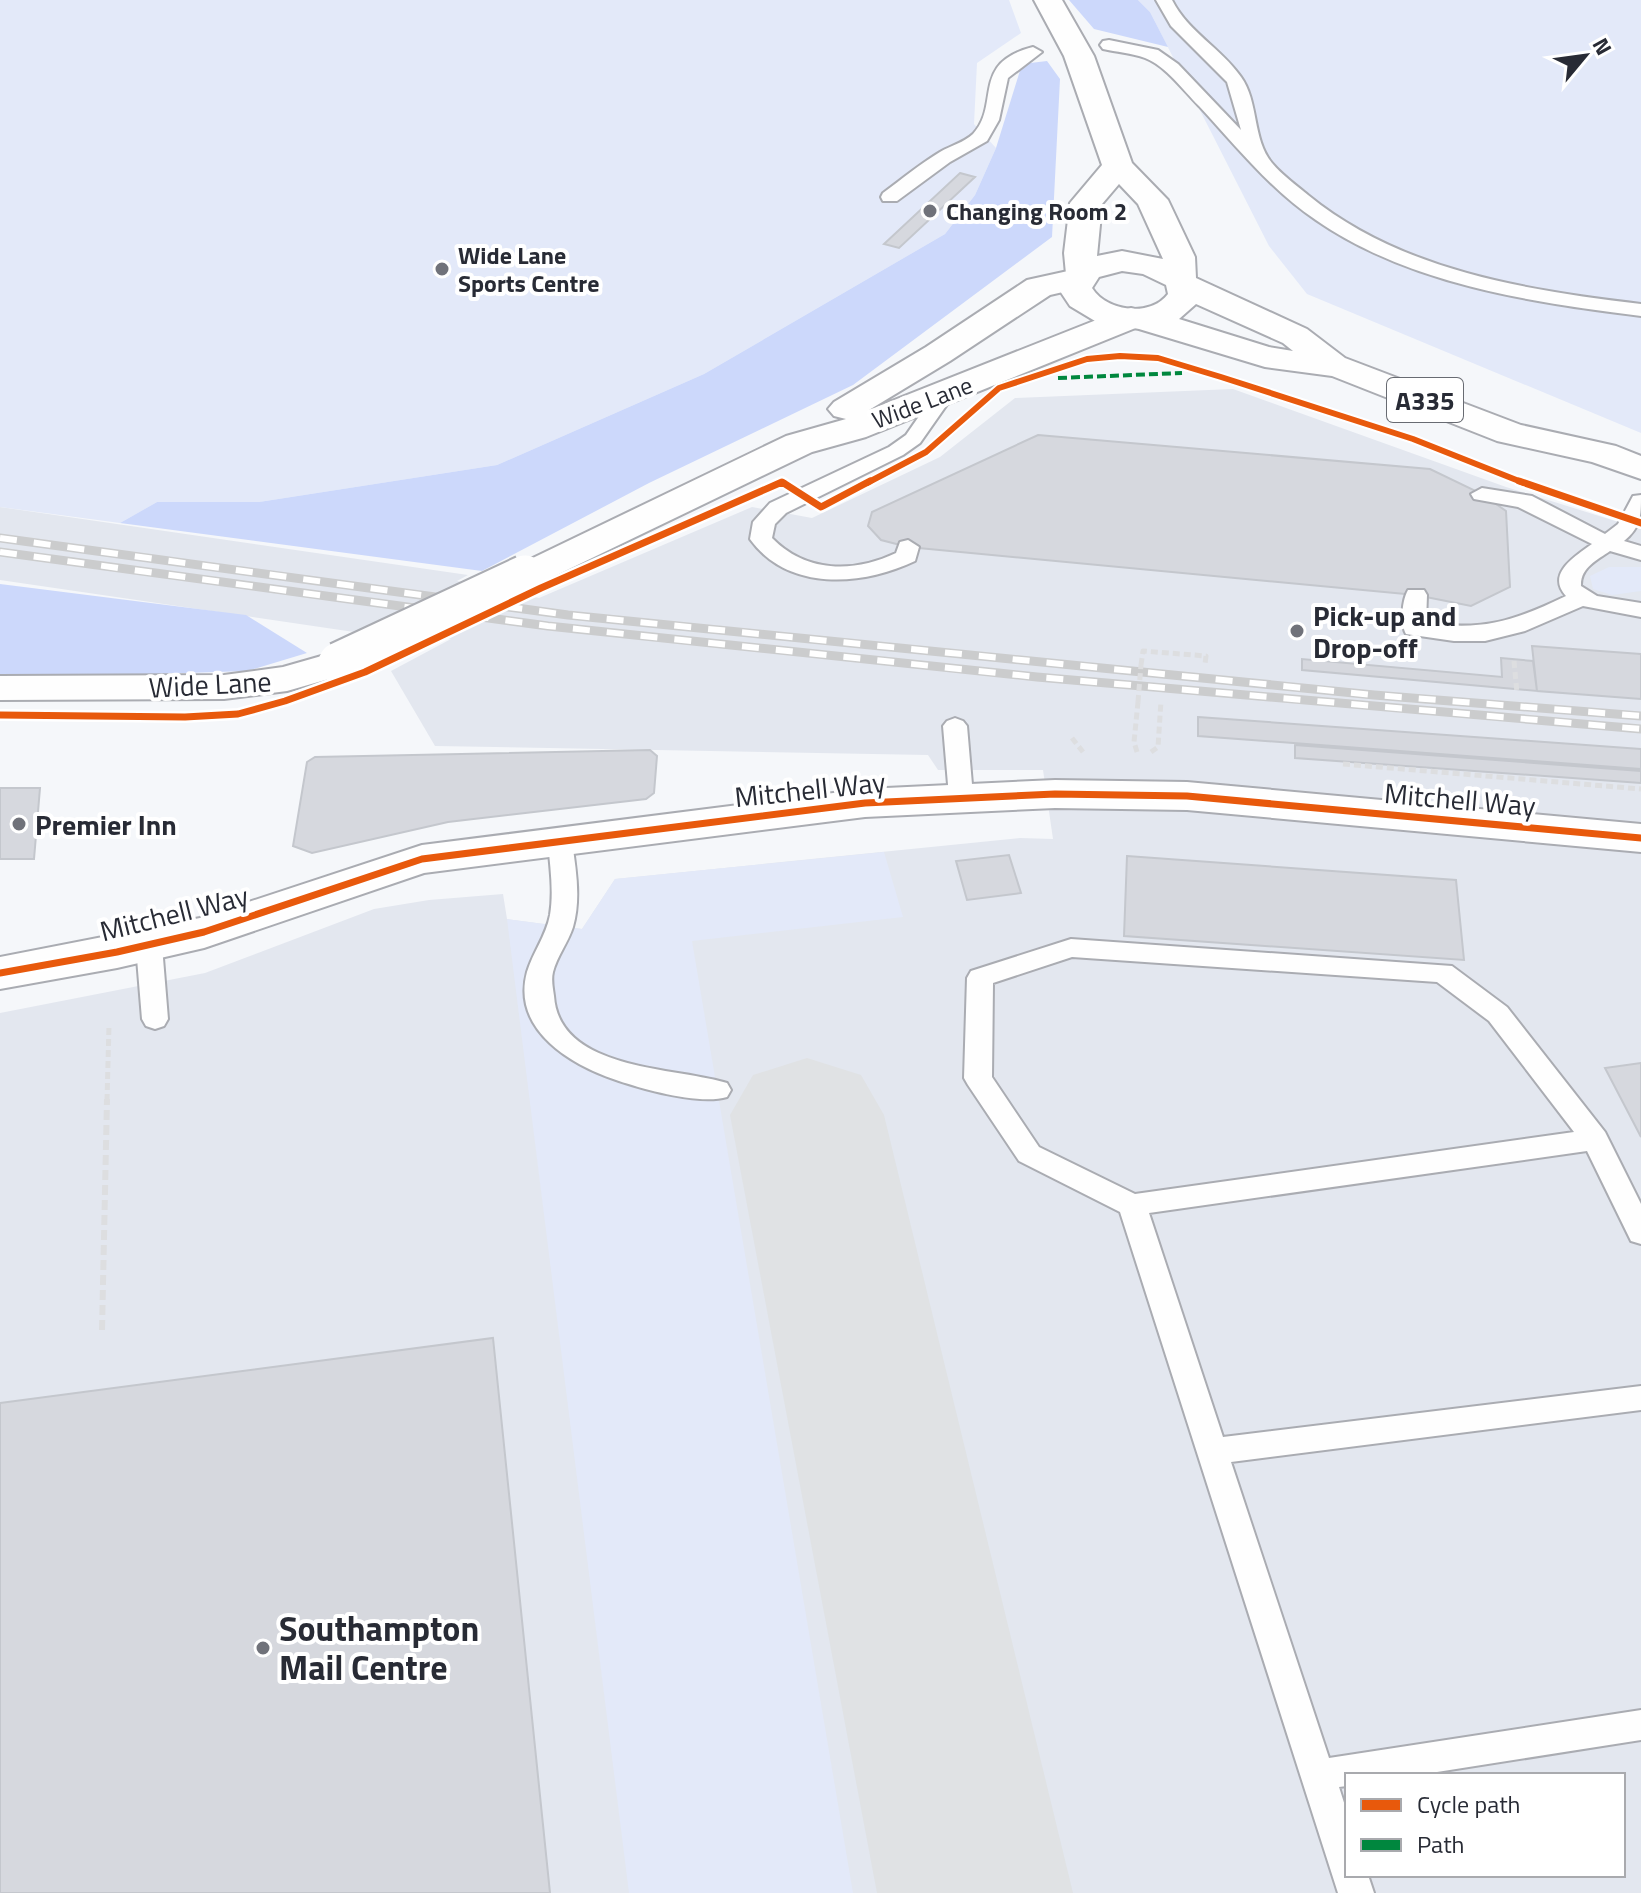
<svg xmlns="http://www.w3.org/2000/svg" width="1641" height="1893" font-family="'Titillium Web',sans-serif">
<rect width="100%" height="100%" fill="#f5f7fa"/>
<path fill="#e3e7ef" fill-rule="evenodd" d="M 1233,389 L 1506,487 L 1641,529 L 1641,1893 L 0,1893 L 0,1013 L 205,973 L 374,909 L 429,900 L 503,894 L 507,919 L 582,929 L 615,879 L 1020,838 L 1053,839 L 1043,770 L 938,770 L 928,755 L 435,746 L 391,671 L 451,639 L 368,626 L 354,632 L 0,580 L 0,507 L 468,575 L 457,581 L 539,598 L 752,507 L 812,518 L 940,457 L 1015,398 ZM 1347,1775 L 1623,1775 L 1623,1875 L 1347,1875 Z"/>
<path fill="#e3e9f9" d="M 0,0 L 1009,0 L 1021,33 L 977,63 L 974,124 L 996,148 L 975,195 L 945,234 L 704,374 L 497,465 L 259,502 L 157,502 L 120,523 L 0,507 Z
M 1138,0 L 1641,0 L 1641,433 L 1307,294 L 1269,246 L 1150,12 Z
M 1609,567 L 1641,567 L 1641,591 L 1612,595 L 1593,589 L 1590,576 Z
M 884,852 L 903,917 L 692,941 L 853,1893 L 629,1893 L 507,919 L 582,929 L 615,879 Z"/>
<path fill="#ccd8fb" d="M 1069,0 L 1138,0 L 1150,12 L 1168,47 L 1094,29 Z
M 1047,61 L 1060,79 L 1052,237 L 853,385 L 649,483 L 482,571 L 120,523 L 157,502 L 259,502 L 497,465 L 704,374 L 945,234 L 975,195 L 996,148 L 1022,64 Z
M 0,584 L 246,615 L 307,653 L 247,671 L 0,679 Z"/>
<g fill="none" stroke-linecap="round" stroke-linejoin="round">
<path fill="#e0e2e4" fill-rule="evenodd" d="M 807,1058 L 861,1075 L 884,1115 L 1073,1893 L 877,1893 L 730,1115 L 753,1075 Z"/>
</g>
<path fill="#d6d8de" stroke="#c4c7cd" stroke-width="2" d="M 960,173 L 975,177 L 899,248 L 884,244 Z
M 1038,435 L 1430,469 L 1482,494 L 1506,511 L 1510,587 L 1471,606 L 1416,595 L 908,547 L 881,540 L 868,526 L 872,512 Z
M 1532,646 L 1641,654 L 1641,699 L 1537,691 Z
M 1501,658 L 1533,661 L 1537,691 L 1302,670 L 1302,659 L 1502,677 Z
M 1198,717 L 1641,749 L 1641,769 L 1198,736 Z
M 1295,745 L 1641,771 L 1641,783 L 1295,758 Z
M 650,750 L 657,756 L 654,793 L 646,799 L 448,822 L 312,853 L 293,846 L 307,762 L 315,757 Z
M 0,788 L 40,788 L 34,859 L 0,859 Z
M 1009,855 L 1021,893 L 967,900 L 956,861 Z
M 1127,856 L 1456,880 L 1464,960 L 1124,936 Z
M 1641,1063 L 1641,1137 L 1605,1068 Z
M 493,1338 L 550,1893 L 0,1893 L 0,1403 Z"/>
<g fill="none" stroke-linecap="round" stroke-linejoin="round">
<defs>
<path id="lane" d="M 1156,0 L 1172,0 C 1188,32 1221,48 1241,77 C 1259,102 1252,139 1272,163 C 1282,175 1296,185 1308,195 C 1401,271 1525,290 1641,304 L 1641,316 C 1531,302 1410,285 1316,220 C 1271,190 1236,146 1199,106 C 1183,90 1166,66 1145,58 C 1132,53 1116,52 1103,49 L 1100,45 L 1103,41 L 1109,40 L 1158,50 L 1178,64 L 1241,130 L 1227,82 L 1171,26 Z
M 1033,47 L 1042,52 L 1008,78 L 999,120 L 987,141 L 950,162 L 897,201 L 883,201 L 881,197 L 883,193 C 902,179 920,164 940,152 C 950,146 965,142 973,134 C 1001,104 970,63 1033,47 Z
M 945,387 L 955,393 L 920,443 L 903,455 L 786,513 L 775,524 L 772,538 C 806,573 854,573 896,553 L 900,542 L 908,540 L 919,547 L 915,561 C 862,586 788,592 750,539 L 753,522 L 770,503 L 889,447 L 906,435 L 938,389 Z
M 1482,488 L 1532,496 L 1605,534 L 1618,524 L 1633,496 L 1641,495 C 1641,516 1641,527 1624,541 L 1641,546 L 1641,560 L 1610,551 C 1597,560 1580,568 1581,586 L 1597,596 L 1641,603 L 1641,617 L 1583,606 L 1525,631 L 1485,641 L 1454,641 L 1406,634 C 1400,624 1402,600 1408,590 L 1424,590 L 1427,595 L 1426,623 C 1484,631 1514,621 1566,596 C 1546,574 1574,557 1592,544 L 1518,507 L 1474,499 L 1471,494 Z
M 955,718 L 963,721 L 967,726 L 973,796 L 970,802 L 952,802 L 949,796 L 943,726 L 947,721 Z
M 560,834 L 569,836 L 572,842 C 576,870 581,899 573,927 C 568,943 557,956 553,972 C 551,980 553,988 554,996 C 559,1071 675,1067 727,1083 L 731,1090 L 727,1097 C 700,1105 646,1090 619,1081 C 573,1066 511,1031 527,972 C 533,952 546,936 550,915 C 554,891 550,866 548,842 L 551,836 Z
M 149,937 L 158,940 L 162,946 L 168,1019 L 164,1026 L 155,1029 L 146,1026 L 142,1019 L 136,946 L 140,940 Z
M 1071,939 L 1452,966 L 1507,1007 L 1605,1132 L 1641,1204 L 1641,1244 L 1631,1241 L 1587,1151 L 1149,1213 L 1223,1437 L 1641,1386 L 1641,1410 L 1231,1462 L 1329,1758 L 1641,1710 L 1641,1740 L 1418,1775 L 1347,1775 L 1347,1786 L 1339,1787 L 1347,1812 L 1347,1875 L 1368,1875 L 1374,1893 L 1338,1893 L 1120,1212 L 1019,1161 L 968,1085 L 964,1078 L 967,978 L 971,971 ZM 1072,957 L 1437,982 L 1489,1021 L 1574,1132 L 1135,1194 L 1039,1147 L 992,1077 L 993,983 Z"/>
<path id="street" d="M 1055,780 L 1187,782 L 1641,824 L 1641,852 L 1187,810 L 1055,808 L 865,817 L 424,873 L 204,948 L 117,968 L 0,989 L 0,957 L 200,918 L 422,845 L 865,789 Z"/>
<path id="secondary" d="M 1077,269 L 1089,272 L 1093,279 L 1089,286 L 1050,295 L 950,361 L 869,410 L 1119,311 L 1131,308 L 1143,311 L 1148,318 L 1143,325 L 866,437 L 812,452 L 538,584 L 525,587 L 512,584 L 506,576 L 512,568 L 786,436 L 846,419 L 834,416 L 828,409 L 834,402 L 926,347 L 1027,280 Z
M 339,651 L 353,654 L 359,663 L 353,672 L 287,691 L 224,699 L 0,700 L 0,676 L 224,675 L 283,667 Z"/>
<path id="primary" d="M 1034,0 L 1062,0 L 1094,56 L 1132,163 L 1168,200 L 1195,257 L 1196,278 L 1307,329 L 1345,358 L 1521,425 L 1616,446 L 1641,456 L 1641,479 L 1592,462 L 1497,441 L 1332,376 L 1265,367 L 1139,329 L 1095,321 L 1070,306 L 1058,288 L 1066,274 L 1064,253 L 1070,203 L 1102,165 L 1064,56 ZM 1119,184 L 1138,204 L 1163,259 L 1122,251 L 1097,256 L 1102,204 ZM 1122,271 L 1143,274 L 1166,285 L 1168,294 C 1151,317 1107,312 1092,288 L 1099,277 ZM 1196,304 L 1283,343 L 1293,351 L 1269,347 L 1179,319 Z"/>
</defs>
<use href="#lane" stroke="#aaacb2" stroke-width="4"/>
<use href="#street" stroke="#aaacb2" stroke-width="4"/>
<use href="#secondary" stroke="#aaacb2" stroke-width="4"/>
<use href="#primary" stroke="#aaacb2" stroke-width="4"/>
<path stroke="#dddee0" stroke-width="5" stroke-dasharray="7 4" stroke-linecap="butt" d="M 1514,661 L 1517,693
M 1141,665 L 1143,651 L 1206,656 L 1205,664
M 1072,738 L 1083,752
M 1137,752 L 1134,742 L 1138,702
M 1151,752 L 1158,747 L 1161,701
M 1343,764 L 1641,789
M 107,1101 L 109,1025"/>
<path stroke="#dddee0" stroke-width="6" stroke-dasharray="10 5" stroke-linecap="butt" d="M 102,1330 L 107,1099"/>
<use href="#lane" fill="#fefefe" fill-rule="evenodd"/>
<use href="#street" fill="#fefefe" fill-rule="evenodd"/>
<use href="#secondary" fill="#fefefe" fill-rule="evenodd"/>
<use href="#primary" fill="#fefefe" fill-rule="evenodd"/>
<defs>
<path id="rail" d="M 0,538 L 568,615 L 1374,695 L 1641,716
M 0,552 L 548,626 L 1037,677 L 1641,729"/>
</defs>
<use href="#rail" stroke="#cbcccd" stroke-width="9"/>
<use href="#rail" stroke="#fff" stroke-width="6" stroke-dasharray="17" stroke-linecap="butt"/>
<defs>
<path id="secondary-bridge" d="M 339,663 L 525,576"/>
</defs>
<use href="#secondary-bridge" stroke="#aaacb2" stroke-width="45" stroke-linecap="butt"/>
<path stroke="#dddee0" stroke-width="5" stroke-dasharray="7 4" stroke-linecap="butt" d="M 1138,702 L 1141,665"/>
<use href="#secondary-bridge" stroke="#fefefe" stroke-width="41"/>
<path stroke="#00873e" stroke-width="4" stroke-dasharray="9 4" stroke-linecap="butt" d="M 1058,378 L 1182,373"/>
<defs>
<path id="cycleway-far1" d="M 780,483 L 784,483
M 867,483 L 926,452 L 999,388 L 1087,359 L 1120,356 L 1158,358 L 1221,377 L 1413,439 L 1524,483"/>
<path id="cycleway" d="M 1519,481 L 1641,523
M 0,715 L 185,717 L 238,714 L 285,701 L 365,672 L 541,588 L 782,482 L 821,507 L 870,481
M 0,973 L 117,952 L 204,932 L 422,859 L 865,803 L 1055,794 L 1187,796 L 1641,838"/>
</defs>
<use href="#cycleway-far1" stroke="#fff" stroke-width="10"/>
<use href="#cycleway" stroke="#fff" stroke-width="12"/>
<use href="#cycleway-far1" stroke="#e8590c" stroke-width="6"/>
<use href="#cycleway" stroke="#e8590c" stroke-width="7"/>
</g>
<g fill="#70727a" stroke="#fff" stroke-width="3">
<circle cx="930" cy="211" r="8"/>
<circle cx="442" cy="269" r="8"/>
<circle cx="1297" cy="631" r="8"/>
<circle cx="19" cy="824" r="8"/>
<circle cx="263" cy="1648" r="8"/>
</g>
<g text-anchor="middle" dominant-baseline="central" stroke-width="8" stroke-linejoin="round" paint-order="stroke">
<g font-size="24" font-weight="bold" fill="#282b35" stroke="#fff" text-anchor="start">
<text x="946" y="211">Changing Room 2</text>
<text x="458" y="255">Wide Lane<tspan x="458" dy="28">Sports Centre</tspan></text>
</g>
<g font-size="24" fill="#282b35" stroke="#fff">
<text transform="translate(922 402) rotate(-21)">Wide Lane</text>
</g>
<rect fill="#fff" stroke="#686b72" stroke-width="2" x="1387" y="378" width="76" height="44" rx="6"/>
<g font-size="26" font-weight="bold" fill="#282b35">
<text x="1425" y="400">A335</text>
</g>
<g font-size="28" font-weight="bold" fill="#282b35" stroke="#fff" text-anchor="start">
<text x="1313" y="615">Pick-up and<tspan x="1313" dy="32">Drop-off</tspan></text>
<text x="35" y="824">Premier Inn</text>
</g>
<g font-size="28" fill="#282b35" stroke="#fff">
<text transform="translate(210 684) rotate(-3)">Wide Lane</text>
<text transform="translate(810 789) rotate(-6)">Mitchell Way</text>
<text transform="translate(1460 799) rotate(5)">Mitchell Way</text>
<text transform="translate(174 913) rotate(-14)">Mitchell Way</text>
</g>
<g font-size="34" font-weight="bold" fill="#282b35" stroke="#fff" text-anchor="start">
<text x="279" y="1628">Southampton<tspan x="279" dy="39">Mail Centre</tspan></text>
</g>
</g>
<rect x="1345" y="1773" width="280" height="104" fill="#ffffff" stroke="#a9aaae" stroke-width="2"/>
<rect x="1361" y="1799" width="40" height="12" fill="#e8590c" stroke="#a9aaae" stroke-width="2"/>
<text x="1417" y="1813" font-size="24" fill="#282b35">Cycle path</text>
<rect x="1361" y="1839" width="40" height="12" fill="#00873e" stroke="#a9aaae" stroke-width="2"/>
<text x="1417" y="1853" font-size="24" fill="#282b35">Path</text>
<g transform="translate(1585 56) rotate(61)" stroke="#ffffff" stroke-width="6" paint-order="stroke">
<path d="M0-6L14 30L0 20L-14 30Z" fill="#282b35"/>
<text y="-12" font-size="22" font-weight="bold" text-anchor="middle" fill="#282b35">N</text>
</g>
</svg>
